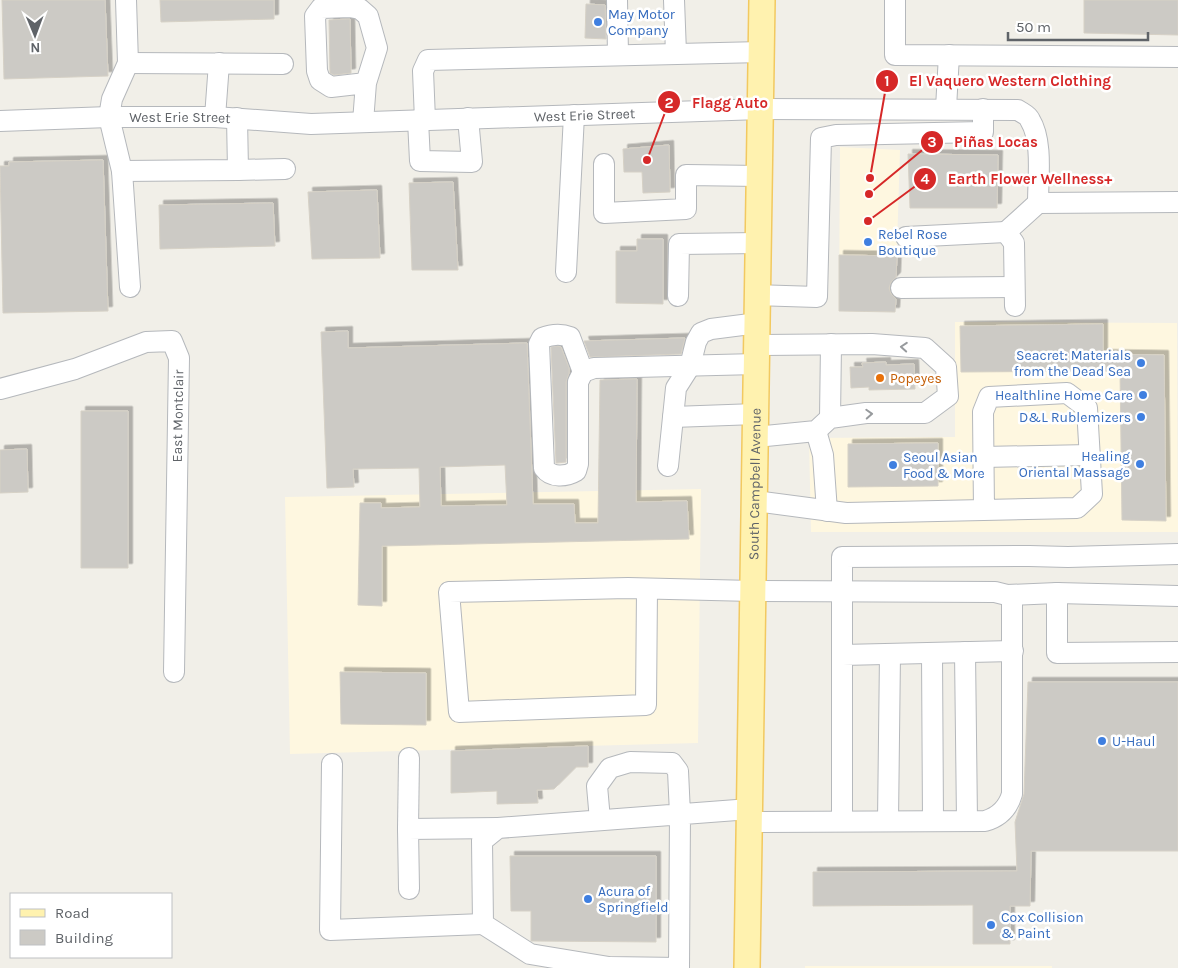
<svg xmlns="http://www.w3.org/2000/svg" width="1178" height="968" font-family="Karla,sans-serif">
<defs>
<filter id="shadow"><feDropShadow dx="4.5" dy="-4.5" stdDeviation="0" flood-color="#0004"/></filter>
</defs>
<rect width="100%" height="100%" fill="#f1efe8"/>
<path fill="#fef7e0" d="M 840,147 L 900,150 L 895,312 L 839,311 Z
M 955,322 L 1177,323 L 1178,532 L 811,532 L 809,438 L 955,437 Z
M 701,489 L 698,743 L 290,754 L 285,497 Z
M 805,966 L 1052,966 L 1052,968 L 805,968 Z"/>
<path fill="#cccac5" stroke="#d6d1c6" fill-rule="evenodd" filter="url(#shadow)" d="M 2,0 L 105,0 L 108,76 L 4,79 Z
M 160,0 L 274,0 L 274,19 L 161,22 Z
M 1084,0 L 1178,0 L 1178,35 L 1084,33 Z
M 586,4 L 605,5 L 606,39 L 585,38 Z
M 350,19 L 351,73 L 334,75 L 330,73 L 329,20 Z
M 669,145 L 670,192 L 643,193 L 642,172 L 624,172 L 623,149 Z
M 908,154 L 998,155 L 997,208 L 910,208 Z
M 103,160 L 108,311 L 3,313 L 0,166 L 9,166 L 9,162 Z
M 453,182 L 458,270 L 412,270 L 409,183 Z
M 377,190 L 380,258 L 312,259 L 308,192 Z
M 273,203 L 275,246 L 160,249 L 159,205 Z
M 637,239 L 663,239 L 663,304 L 616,303 L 616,251 L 637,251 Z
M 839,255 L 897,256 L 896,277 L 891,282 L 889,288 L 891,294 L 896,299 L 895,312 L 839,311 Z
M 1103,324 L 1103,354 L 1164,355 L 1166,521 L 1122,520 L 1120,371 L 961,372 L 960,326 Z
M 348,331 L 348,348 L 527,343 L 533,504 L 574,504 L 575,523 L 598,523 L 600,380 L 637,379 L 636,502 L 687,501 L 689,539 L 382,546 L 382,606 L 358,605 L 360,503 L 381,503 L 381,508 L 420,507 L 419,468 L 353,469 L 354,487 L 327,488 L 321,332 ZM 505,465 L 507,505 L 441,506 L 440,467 Z
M 685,338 L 681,354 L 590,357 L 584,341 Z
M 557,346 L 561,347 L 569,368 L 569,373 L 566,382 L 566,462 L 557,463 L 556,463 L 551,347 Z
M 886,362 L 886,365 L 914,364 L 915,389 L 869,390 L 869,387 L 851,388 L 850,367 L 863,367 L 862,363 Z
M 81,411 L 128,411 L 128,568 L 81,568 Z
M 938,443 L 938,486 L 848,487 L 848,444 Z
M 27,449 L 28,492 L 0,493 L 0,450 Z
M 340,672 L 426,673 L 426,725 L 341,724 Z
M 1028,682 L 1178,682 L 1178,851 L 1031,851 L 1030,906 L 1010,906 L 1010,944 L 973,944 L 973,905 L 813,906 L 813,872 L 1017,871 L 1015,822 L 1024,794 Z
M 588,746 L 588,767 L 576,767 L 554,789 L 537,790 L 538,803 L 497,804 L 497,791 L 451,793 L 451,751 Z
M 510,856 L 656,856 L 656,942 L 532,941 L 531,941 L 531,911 L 511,911 Z"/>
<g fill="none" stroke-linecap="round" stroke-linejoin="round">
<defs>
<g id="minor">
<path d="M 126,0 L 128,63 L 112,99 L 109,117 L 122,171 L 130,287"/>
<path d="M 617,0 L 618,54"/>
<path d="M 674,0 L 676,53"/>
<path d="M 895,0 L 895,55 L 1178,57"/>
<path d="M 128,63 L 283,64"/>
<path d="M 946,108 L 949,55"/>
<path d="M 215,117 L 219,63"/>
<path d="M 418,120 L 420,161 L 472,162 L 468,118"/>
<path d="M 425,120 L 423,71 L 428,60 L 762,52"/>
<path id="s1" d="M 0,121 L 109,117 L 215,117 L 311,124 L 761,109 L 1018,110 C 1022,113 1028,115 1030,120 C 1043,141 1038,178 1038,203"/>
<path d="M 363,122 L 366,83 L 377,48 L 368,16 L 360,9 L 350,7 L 321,8 L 315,16 L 317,71 L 320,80 L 331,87 L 366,83"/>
<path d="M 604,164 L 604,213 L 686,209 L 686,175 L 760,176"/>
<path d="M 238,170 L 285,169"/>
<path d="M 122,171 L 238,170 L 237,118"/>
<path d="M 1038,203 L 1178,202"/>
<path d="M 906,237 L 1006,232"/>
<path d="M 566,272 L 574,115"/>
<path d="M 901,288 L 1014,287"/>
<path d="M 758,295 L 817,297 L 821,138 L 836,135 L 983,132 L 983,109"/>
<path d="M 678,296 L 679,244 L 759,243"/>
<path d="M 1015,306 L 1014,243 L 1006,232 L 1038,203"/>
<path d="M 583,372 L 570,337 C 560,333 552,334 542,338 L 539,344 L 544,468 C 551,478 566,477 576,471 L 578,464 L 578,382 L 583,372 L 594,368 L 757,364"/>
<path d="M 0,389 L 75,369 L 146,342 L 172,341 L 179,358 L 174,672"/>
<path d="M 673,417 L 756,414"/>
<path d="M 830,418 L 831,344"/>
<path d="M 816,431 L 823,455 L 827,511"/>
<path d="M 756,437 L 816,431 L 830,418 L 866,413 L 925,413 L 948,396 L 946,367 L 925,348 L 872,344 L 757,345"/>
<path d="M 983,457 L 1090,455"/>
<path d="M 668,466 L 676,388 L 690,366 L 696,342 L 701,333 L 711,329 L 758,323"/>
<path d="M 755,501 L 846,513 L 1077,508 L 1092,494 L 1087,408 L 1067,393 L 989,397 L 983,412 L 984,510"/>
<path d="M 647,589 L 646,705 L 459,712 L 449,592 L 628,588 L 753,591 L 995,592 L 1007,595 L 1012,600 L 1012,794 C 1008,808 999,817 985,821 L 749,822"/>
<path d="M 1057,593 L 1057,653 L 1178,652"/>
<path d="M 1007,595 L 1057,593 L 1178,596"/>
<path d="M 965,652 L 967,821"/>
<path d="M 932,653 L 933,821"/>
<path d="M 842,655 L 842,557 L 1029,556 L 1068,557 L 1178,554"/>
<path d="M 332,764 L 330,930 L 483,924"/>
<path d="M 600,820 L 597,786 L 610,768 L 630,762 L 672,763 L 678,771 L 680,814 L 679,968 L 609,967 L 530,954 L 483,924 L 482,841 L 498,828 L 750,809"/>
<path d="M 842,821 L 842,655 L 1013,651"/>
<path d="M 888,821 L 890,654"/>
<path d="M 408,829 L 409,758"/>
<path d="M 409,889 L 408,829 L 498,828"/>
</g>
<g id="major">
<path id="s2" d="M 747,968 L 762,0"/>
</g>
</defs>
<use href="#minor" stroke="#b5b8bc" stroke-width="22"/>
<use href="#major" stroke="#f2c960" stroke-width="28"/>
<use href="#minor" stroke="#fff" stroke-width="20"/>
<use href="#major" stroke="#fff2af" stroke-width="25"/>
</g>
<defs><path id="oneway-chevron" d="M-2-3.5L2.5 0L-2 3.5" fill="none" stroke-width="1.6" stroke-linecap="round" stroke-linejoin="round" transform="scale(1.25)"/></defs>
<g stroke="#979a9d">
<use href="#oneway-chevron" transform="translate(904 347) rotate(-176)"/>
<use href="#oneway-chevron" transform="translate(869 414) rotate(-3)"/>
</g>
<g fill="#3f7fe0" stroke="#fff" stroke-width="2">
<circle cx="598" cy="22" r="5"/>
<circle cx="868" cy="242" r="5"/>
<circle cx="1141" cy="363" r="5"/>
<circle cx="1143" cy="395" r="5"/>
<circle cx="1141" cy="417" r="5"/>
<circle cx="1140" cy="464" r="5"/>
<circle cx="893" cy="465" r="5"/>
<circle cx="1102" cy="741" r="5"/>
<circle cx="588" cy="899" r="5"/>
<circle cx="991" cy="925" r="5"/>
</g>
<circle fill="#e8710a" stroke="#fff" stroke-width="2" cx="880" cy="378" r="5"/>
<g text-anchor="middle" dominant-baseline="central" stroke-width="5" stroke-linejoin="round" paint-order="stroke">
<g font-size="14" fill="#366cbe" stroke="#fff" text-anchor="start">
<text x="608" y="14">May Motor<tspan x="608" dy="16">Company</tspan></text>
<text x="878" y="234">Rebel Rose<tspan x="878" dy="16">Boutique</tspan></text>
<text x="1131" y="355" text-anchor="end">Seacret: Materials<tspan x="1131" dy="16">from the Dead Sea</tspan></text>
<text x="1133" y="395" text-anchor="end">Healthline Home Care</text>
<text x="1131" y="417" text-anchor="end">D&amp;L Rublemizers</text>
<text x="1130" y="456" text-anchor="end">Healing<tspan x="1130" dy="16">Oriental Massage</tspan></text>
<text x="903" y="457">Seoul Asian<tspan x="903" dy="16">Food &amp; More</tspan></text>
<text x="1112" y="741">U-Haul</text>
<text x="598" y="891">Acura of<tspan x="598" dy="16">Springfield</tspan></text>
<text x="1001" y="917">Cox Collision<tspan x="1001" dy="16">&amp; Paint</tspan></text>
</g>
<g font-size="14" fill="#5f6368" stroke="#fff">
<text stroke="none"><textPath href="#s1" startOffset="585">West Erie Street</textPath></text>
<text stroke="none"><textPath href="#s1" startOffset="180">West Erie Street</textPath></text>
<text transform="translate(178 416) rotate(-89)">East Montclair</text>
<text stroke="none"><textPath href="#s2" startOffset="484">South Campbell Avenue</textPath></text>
</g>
<g font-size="14" fill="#c56008" stroke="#fff" text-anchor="start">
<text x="890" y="378">Popeyes</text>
</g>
</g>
<path fill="none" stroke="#d62828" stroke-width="2" d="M870 178L887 81M647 160L669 102M869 194L932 142M868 221L925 179"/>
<g fill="#d62828" stroke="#fff" stroke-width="2">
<circle cx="870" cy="178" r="5"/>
<circle cx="647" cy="160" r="5"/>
<circle cx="869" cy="194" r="5"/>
<circle cx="868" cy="221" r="5"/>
<circle cx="887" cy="81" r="12"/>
<circle cx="669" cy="102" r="12"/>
<circle cx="932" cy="142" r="12"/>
<circle cx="925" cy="179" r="12"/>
</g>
<g font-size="15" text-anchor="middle" font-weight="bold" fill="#fff">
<text x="887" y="86">1</text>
<text x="669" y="108">2</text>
<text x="932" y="147">3</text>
<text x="925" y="184">4</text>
</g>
<g font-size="15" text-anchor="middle" font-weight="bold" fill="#d62828" stroke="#fff" stroke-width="5" stroke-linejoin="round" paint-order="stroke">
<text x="1010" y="86">El Vaquero Western Clothing</text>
<text x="730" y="108">Flagg Auto</text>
<text x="996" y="147">Piñas Locas</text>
<text x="1030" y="184">Earth Flower Wellness+</text>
</g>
<rect x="10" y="893" width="162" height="65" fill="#ffffff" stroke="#bfc1c3"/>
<rect x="20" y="909" width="25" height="8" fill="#fff2af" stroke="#bfc1c3"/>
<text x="55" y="918" font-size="15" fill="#5f6368">Road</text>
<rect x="20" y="930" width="25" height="15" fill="#cccac5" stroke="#bfc1c3"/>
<text x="55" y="943" font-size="15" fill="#5f6368">Building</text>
<g transform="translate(35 35) rotate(179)" stroke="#ffffff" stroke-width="4" paint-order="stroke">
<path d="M0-4L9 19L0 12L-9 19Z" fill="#5f6368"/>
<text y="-8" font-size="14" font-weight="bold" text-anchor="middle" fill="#5f6368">N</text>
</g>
<path d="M1008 32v8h140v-8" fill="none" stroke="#5f6368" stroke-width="2.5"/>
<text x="1016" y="32" font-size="15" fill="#5f6368" stroke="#ffffff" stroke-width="4" paint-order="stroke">50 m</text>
</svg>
